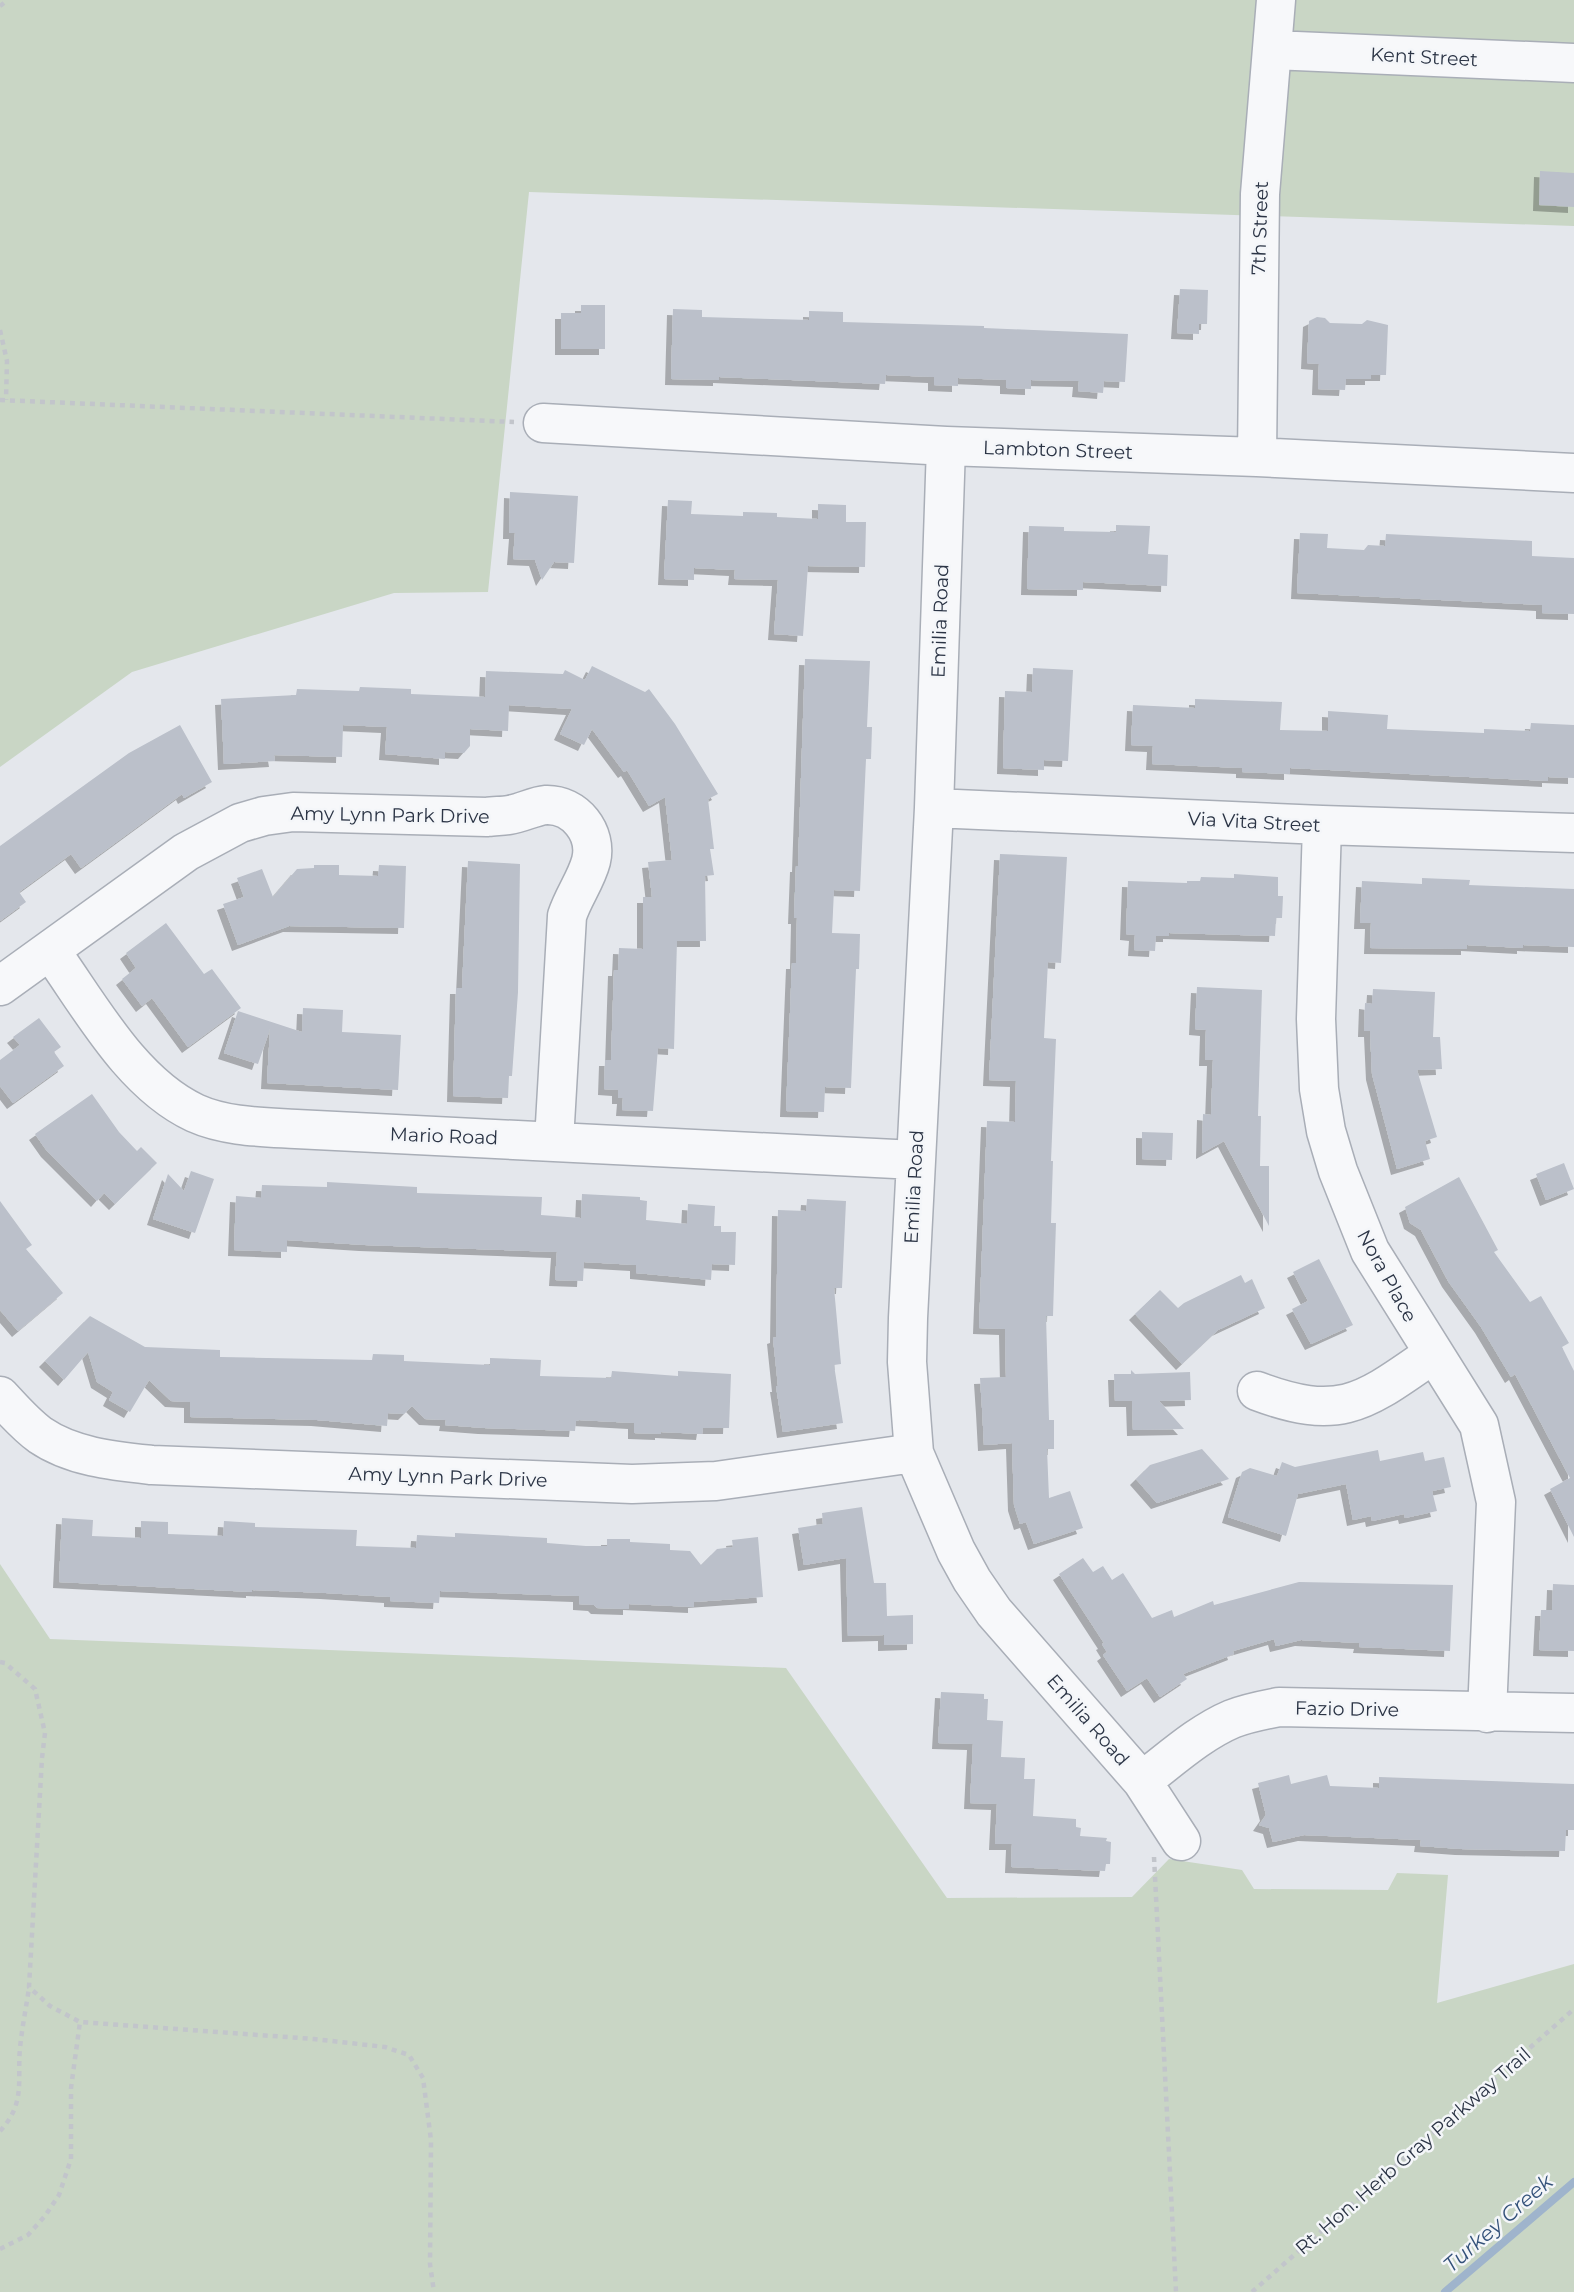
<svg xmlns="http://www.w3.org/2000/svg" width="1574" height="2292" font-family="Montserrat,sans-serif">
<defs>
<filter id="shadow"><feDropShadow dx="-6" dy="6" stdDeviation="0" flood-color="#0004"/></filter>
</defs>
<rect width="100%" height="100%" fill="#e4e7ec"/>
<path fill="#c9d6c5" d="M 0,0 L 1574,0 L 1574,226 L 529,192 L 488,592 L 394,593 L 132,672 L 0,767 Z
M 0,1564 L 50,1639 L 786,1668 L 947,1898 L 1132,1897 L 1169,1859 L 1242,1870 L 1254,1889 L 1388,1890 L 1397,1873 L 1448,1875 L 1437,2003 L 1574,1964 L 1574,2292 L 0,2292 Z"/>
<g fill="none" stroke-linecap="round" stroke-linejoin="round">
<path stroke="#9fb4cc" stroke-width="8" d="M 1445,2292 L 1574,2182"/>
</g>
<path fill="#bbc0ca" filter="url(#shadow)" d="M 1540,171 L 1574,173 L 1574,207 L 1539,205 Z
M 1180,289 L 1208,290 L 1207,324 L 1199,324 L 1199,334 L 1177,333 Z
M 581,305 L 605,305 L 605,349 L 561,349 L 561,313 L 581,313 Z
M 673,309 L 702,310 L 702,317 L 809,320 L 809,311 L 843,312 L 843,322 L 984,326 L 984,328 L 1128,334 L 1125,382 L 1104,381 L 1103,393 L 1078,391 L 1079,381 L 1031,380 L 1031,389 L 1006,388 L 1006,380 L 958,378 L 958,386 L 934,385 L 934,377 L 886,375 L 885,384 L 719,377 L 719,380 L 671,379 Z
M 1317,317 L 1325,318 L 1330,323 L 1362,324 L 1367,320 L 1388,325 L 1386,375 L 1371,375 L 1371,379 L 1346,379 L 1345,390 L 1318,389 L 1319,364 L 1307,363 L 1309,321 Z
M 510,492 L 578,496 L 574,563 L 554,562 L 542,580 L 535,560 L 513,559 L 515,533 L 509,533 Z
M 668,500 L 692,501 L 691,514 L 743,516 L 743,512 L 777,513 L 777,517 L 818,519 L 818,504 L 846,505 L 846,522 L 866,522 L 865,567 L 808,566 L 803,636 L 774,634 L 778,580 L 734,579 L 735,570 L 694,568 L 694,580 L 664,579 Z
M 1116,525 L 1150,526 L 1148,554 L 1168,555 L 1167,586 L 1083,582 L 1083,590 L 1027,589 L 1029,526 L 1064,527 L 1064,531 L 1116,532 Z
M 1300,533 L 1328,534 L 1327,548 L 1364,550 L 1368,545 L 1385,546 L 1386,534 L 1532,541 L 1532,556 L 1574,558 L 1574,614 L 1542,613 L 1542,605 L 1297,593 Z
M 805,659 L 870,661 L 867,727 L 872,727 L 871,759 L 866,759 L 860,891 L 834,890 L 832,933 L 860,934 L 859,969 L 856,969 L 851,1088 L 825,1087 L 824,1112 L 786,1111 L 792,963 L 796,963 L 797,918 L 794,918 L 796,866 L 798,866 Z
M 592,666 L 645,692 L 649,689 L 675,724 L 718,794 L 708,799 L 714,849 L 710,849 L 714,875 L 705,876 L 706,941 L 677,941 L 674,1049 L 658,1048 L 653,1111 L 622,1110 L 623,1098 L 618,1098 L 618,1090 L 604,1089 L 605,1060 L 611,1060 L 614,970 L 618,970 L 619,948 L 643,949 L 643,897 L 652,897 L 648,862 L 672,860 L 665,797 L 649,806 L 627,770 L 624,772 L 592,729 L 584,745 L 560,734 L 572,709 L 509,705 L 508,731 L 470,729 L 470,746 L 464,753 L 445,752 L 445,759 L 385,754 L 387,727 L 343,725 L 342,757 L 274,755 L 275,761 L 224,764 L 221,699 L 296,695 L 297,689 L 359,691 L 360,687 L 411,689 L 411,694 L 485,697 L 486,671 L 563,674 L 565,670 L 585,680 Z
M 1033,668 L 1073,670 L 1068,761 L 1044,760 L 1044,770 L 1003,768 L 1005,691 L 1032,692 Z
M 1195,699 L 1282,702 L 1280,730 L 1328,731 L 1328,711 L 1388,715 L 1387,729 L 1484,733 L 1484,729 L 1530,731 L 1531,723 L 1574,725 L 1574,778 L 1548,777 L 1548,781 L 1290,768 L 1290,774 L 1242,772 L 1242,768 L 1152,764 L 1153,746 L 1131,745 L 1133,705 L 1195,708 Z
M 180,725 L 212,782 L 184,798 L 182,794 L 81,868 L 71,854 L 19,892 L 26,902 L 0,921 L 0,846 L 129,753 Z
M 1000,854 L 1067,857 L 1061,963 L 1048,962 L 1044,1038 L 1056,1039 L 1051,1161 L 1053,1161 L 1051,1223 L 1056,1223 L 1054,1283 L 1053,1316 L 1046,1316 L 1049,1420 L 1054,1420 L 1054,1449 L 1047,1449 L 1049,1498 L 1070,1491 L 1083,1528 L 1034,1544 L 1026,1522 L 1020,1524 L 1014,1505 L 1012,1443 L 984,1445 L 982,1408 L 980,1378 L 1006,1377 L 1005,1329 L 979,1328 L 987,1121 L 1015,1122 L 1016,1081 L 989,1080 Z
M 468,861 L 520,864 L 518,992 L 512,1076 L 509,1076 L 508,1098 L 453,1096 L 456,988 L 462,988 Z
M 314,865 L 339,865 L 339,875 L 378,876 L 379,865 L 406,866 L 404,928 L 289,926 L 238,945 L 223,904 L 244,897 L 237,878 L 262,869 L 273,897 L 297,869 L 314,868 Z
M 1234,874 L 1278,877 L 1278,896 L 1283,896 L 1282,918 L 1276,918 L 1275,936 L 1169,933 L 1169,936 L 1156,936 L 1155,951 L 1134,950 L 1135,935 L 1126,934 L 1128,881 L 1187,883 L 1187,881 L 1200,881 L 1201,877 L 1234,878 Z
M 1422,878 L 1470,880 L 1469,885 L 1574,889 L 1574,947 L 1523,945 L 1523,948 L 1467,945 L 1467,949 L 1370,948 L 1371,923 L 1360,923 L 1362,881 L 1422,884 Z
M 166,923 L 204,974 L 212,969 L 241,1008 L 188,1047 L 152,998 L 142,1006 L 122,979 L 136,968 L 126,953 Z
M 1197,987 L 1262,990 L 1258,1116 L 1261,1116 L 1260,1166 L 1269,1166 L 1269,1226 L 1224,1141 L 1202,1153 L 1203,1114 L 1211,1115 L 1213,1060 L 1205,1060 L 1206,1030 L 1195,1029 Z
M 1373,989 L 1435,992 L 1433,1037 L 1440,1037 L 1442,1069 L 1417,1070 L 1437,1137 L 1425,1141 L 1430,1159 L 1397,1169 L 1372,1074 L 1370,1031 L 1364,1031 L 1365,1003 L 1372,1004 Z
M 303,1008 L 343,1010 L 342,1032 L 401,1035 L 398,1090 L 267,1083 L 270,1029 L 258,1064 L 224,1053 L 238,1011 L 302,1032 Z
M 39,1018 L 61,1047 L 54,1052 L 64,1066 L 13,1103 L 0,1086 L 0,1060 L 20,1045 L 13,1037 Z
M 92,1094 L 119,1132 L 137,1151 L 141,1147 L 157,1163 L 115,1204 L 104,1193 L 97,1201 L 47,1151 L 35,1134 Z
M 1142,1132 L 1173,1133 L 1172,1160 L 1142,1159 Z
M 1564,1163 L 1574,1189 L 1546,1200 L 1536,1174 Z
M 191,1171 L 214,1179 L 195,1233 L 153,1219 L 168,1174 L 184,1191 Z
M 1459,1177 L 1498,1250 L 1494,1252 L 1530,1302 L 1541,1296 L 1569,1343 L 1562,1347 L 1574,1371 L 1574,1537 L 1550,1489 L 1570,1478 L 1515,1374 L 1511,1377 L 1481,1327 L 1448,1281 L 1421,1230 L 1410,1223 L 1405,1207 Z
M 327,1182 L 417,1187 L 417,1193 L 542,1197 L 541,1215 L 581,1218 L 582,1194 L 640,1197 L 640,1200 L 647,1201 L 646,1220 L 687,1224 L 688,1204 L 715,1206 L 714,1226 L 721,1226 L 721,1232 L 736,1232 L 735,1265 L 712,1264 L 711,1280 L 636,1273 L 636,1265 L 584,1262 L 583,1281 L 555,1280 L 557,1252 L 365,1245 L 287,1240 L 287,1252 L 234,1250 L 236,1196 L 261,1198 L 262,1185 L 327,1187 Z
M 807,1199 L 846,1201 L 842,1288 L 834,1288 L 841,1364 L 834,1365 L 843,1423 L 783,1432 L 776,1386 L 778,1386 L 773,1338 L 776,1337 L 778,1210 L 806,1211 Z
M 0,1201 L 32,1245 L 26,1249 L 63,1293 L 18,1331 L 0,1310 Z
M 1319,1259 L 1353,1325 L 1311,1344 L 1292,1309 L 1308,1301 L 1293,1272 Z
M 1241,1275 L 1245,1283 L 1252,1279 L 1265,1308 L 1218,1330 L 1182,1364 L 1135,1314 L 1160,1290 L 1178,1308 L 1184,1303 Z
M 90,1316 L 145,1347 L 220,1350 L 220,1357 L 372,1360 L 373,1354 L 404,1355 L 404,1361 L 490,1365 L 490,1358 L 541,1360 L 540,1376 L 611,1378 L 612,1371 L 678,1376 L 678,1371 L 731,1374 L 729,1428 L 703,1428 L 702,1434 L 661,1432 L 661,1434 L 634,1433 L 634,1423 L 579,1420 L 576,1421 L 575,1431 L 484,1428 L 445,1425 L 446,1420 L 425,1419 L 412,1406 L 404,1414 L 388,1413 L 387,1426 L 317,1420 L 190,1417 L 190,1402 L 171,1401 L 149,1380 L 130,1412 L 109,1400 L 113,1392 L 97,1382 L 88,1352 L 64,1380 L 45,1361 Z
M 1131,1370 L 1135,1374 L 1190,1372 L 1191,1400 L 1159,1401 L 1184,1429 L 1133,1430 L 1132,1401 L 1115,1401 L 1114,1374 L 1131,1374 Z
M 1202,1449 L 1229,1479 L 1157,1503 L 1136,1479 L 1150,1465 Z
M 1378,1450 L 1380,1461 L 1423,1452 L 1425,1461 L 1444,1457 L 1451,1487 L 1432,1491 L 1437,1511 L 1405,1518 L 1404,1514 L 1372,1521 L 1371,1516 L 1353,1520 L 1346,1484 L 1298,1494 L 1286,1536 L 1228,1517 L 1242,1472 L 1250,1468 L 1277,1476 L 1282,1462 L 1295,1467 Z
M 862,1507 L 874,1583 L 886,1583 L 887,1616 L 913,1615 L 913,1644 L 884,1645 L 884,1635 L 848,1636 L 846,1558 L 804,1565 L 798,1528 L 823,1524 L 822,1513 Z
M 62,1518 L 93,1520 L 92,1536 L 141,1538 L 141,1521 L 168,1522 L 168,1534 L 223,1536 L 224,1521 L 255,1523 L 255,1527 L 357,1530 L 356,1546 L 416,1548 L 417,1535 L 455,1537 L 455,1533 L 547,1538 L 547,1543 L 586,1546 L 607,1546 L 607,1539 L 630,1539 L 630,1542 L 670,1544 L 670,1550 L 690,1551 L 701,1565 L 717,1549 L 733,1547 L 732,1540 L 758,1537 L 763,1597 L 694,1602 L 694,1607 L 629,1604 L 629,1609 L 597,1608 L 594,1605 L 579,1604 L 579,1596 L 440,1591 L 439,1603 L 390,1601 L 390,1597 L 326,1593 L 252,1590 L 252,1592 L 59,1582 Z
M 1083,1558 L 1093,1572 L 1103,1566 L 1112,1580 L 1123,1573 L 1152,1618 L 1172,1610 L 1174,1617 L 1213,1601 L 1214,1605 L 1299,1582 L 1453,1585 L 1450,1651 L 1359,1647 L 1360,1643 L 1301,1640 L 1276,1646 L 1274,1639 L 1233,1651 L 1234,1654 L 1183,1674 L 1187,1679 L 1160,1697 L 1147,1678 L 1127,1691 L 1103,1655 L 1107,1652 L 1102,1644 L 1104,1643 L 1059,1574 Z
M 1553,1584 L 1574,1585 L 1574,1651 L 1539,1650 L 1541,1610 L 1552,1610 Z
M 941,1692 L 984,1694 L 984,1699 L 988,1699 L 987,1720 L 1003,1721 L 1001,1757 L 1025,1758 L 1024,1779 L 1035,1779 L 1033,1816 L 1076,1819 L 1076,1827 L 1081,1828 L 1080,1836 L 1107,1838 L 1106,1841 L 1111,1842 L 1110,1864 L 1106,1864 L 1105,1871 L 1011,1867 L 1012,1844 L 995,1844 L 997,1804 L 970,1803 L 973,1744 L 938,1743 Z
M 1289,1775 L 1291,1784 L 1327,1775 L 1330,1786 L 1379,1788 L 1379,1777 L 1574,1784 L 1574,1830 L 1566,1830 L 1565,1851 L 1461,1849 L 1420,1846 L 1421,1840 L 1304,1835 L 1273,1842 L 1269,1828 L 1259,1825 L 1266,1815 L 1258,1783 Z"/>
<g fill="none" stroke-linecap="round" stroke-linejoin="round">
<defs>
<path id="minor" d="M 1273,50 L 1574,63
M 543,423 L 946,446 L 1257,457 L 1574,473
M 946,446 L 934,808 L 908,1318 L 907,1362 L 914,1453 L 956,1551 L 972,1580 L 994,1612 L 1142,1781 L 1181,1841
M 1257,457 L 1260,194 L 1276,0
M 934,808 L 1322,825 L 1574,833
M 1322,825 L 1316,1019 L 1319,1089 L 1326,1131 L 1338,1171 L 1370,1251 L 1479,1425 L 1496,1502 L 1487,1713
M 50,950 C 90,1006 131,1083 195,1113 C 226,1127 263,1127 296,1129 L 915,1160
M 0,986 L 186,852 L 240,823 L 264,816 L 293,812 L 487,817 C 494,816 502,816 509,815 C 522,813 534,806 546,805 C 575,804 598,833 591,861 C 586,880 573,897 567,916 L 554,1141
M 1257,1391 C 1342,1423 1365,1401 1433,1354
M 0,1396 C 13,1410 25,1424 40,1435 C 72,1457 114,1461 152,1465 L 632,1484 L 716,1481 L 914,1453
M 1142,1781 C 1170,1760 1199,1733 1232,1719 C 1247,1713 1263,1710 1279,1707 L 1574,1713"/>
</defs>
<use href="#minor" stroke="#a9aeb7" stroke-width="41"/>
<path stroke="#c2c5cb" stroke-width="4.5" stroke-dasharray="5 5" stroke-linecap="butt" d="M 0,6 L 8,0
M 0,330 L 7,361 L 6,400
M 0,400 L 514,422
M 0,1662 L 5,1663 L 35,1689 L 45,1733 L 42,1758 L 29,1987 L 50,2006 L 80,2022 L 314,2039 L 385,2047 L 409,2055 L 423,2078 L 431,2140 L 430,2264 L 434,2292
M 1154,1857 L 1176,2292
M 0,2131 C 26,2103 17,2081 20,2048 C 22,2028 26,2008 29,1988
M 0,2249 L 28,2235 L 45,2216 L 59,2195 L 71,2159 L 71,2088 L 80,2022
M 1252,2292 L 1574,2009"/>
<use href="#minor" stroke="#f7f8fa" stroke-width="38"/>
</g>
<g text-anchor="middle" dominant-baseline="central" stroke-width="5" stroke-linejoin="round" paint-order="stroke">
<g font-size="19" fill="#2b3445" stroke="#f4f6f9">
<text transform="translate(1424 57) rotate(3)">Kent Street</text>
<text transform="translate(1260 228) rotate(-88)">7th Street</text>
<text transform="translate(1058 450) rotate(2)">Lambton Street</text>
<text transform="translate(940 621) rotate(-88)">Emilia Road</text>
<text transform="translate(390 815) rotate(1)">Amy Lynn Park Drive</text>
<text transform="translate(1254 822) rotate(3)">Via Vita Street</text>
<text transform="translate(444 1136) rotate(2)">Mario Road</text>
<text transform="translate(914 1187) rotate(-87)">Emilia Road</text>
<text transform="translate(1387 1276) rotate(61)">Nora Place</text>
<text transform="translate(448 1477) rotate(2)">Amy Lynn Park Drive</text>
<text transform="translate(1347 1709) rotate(1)">Fazio Drive</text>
<text transform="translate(1088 1720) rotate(49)">Emilia Road</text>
<text transform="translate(1413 2151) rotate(-41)">Rt. Hon. Herb Gray Parkway Trail</text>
</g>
<g font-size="21" font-style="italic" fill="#34527a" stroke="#f4f6f9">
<text transform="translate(1498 2223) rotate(-41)">Turkey Creek</text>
</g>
</g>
</svg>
